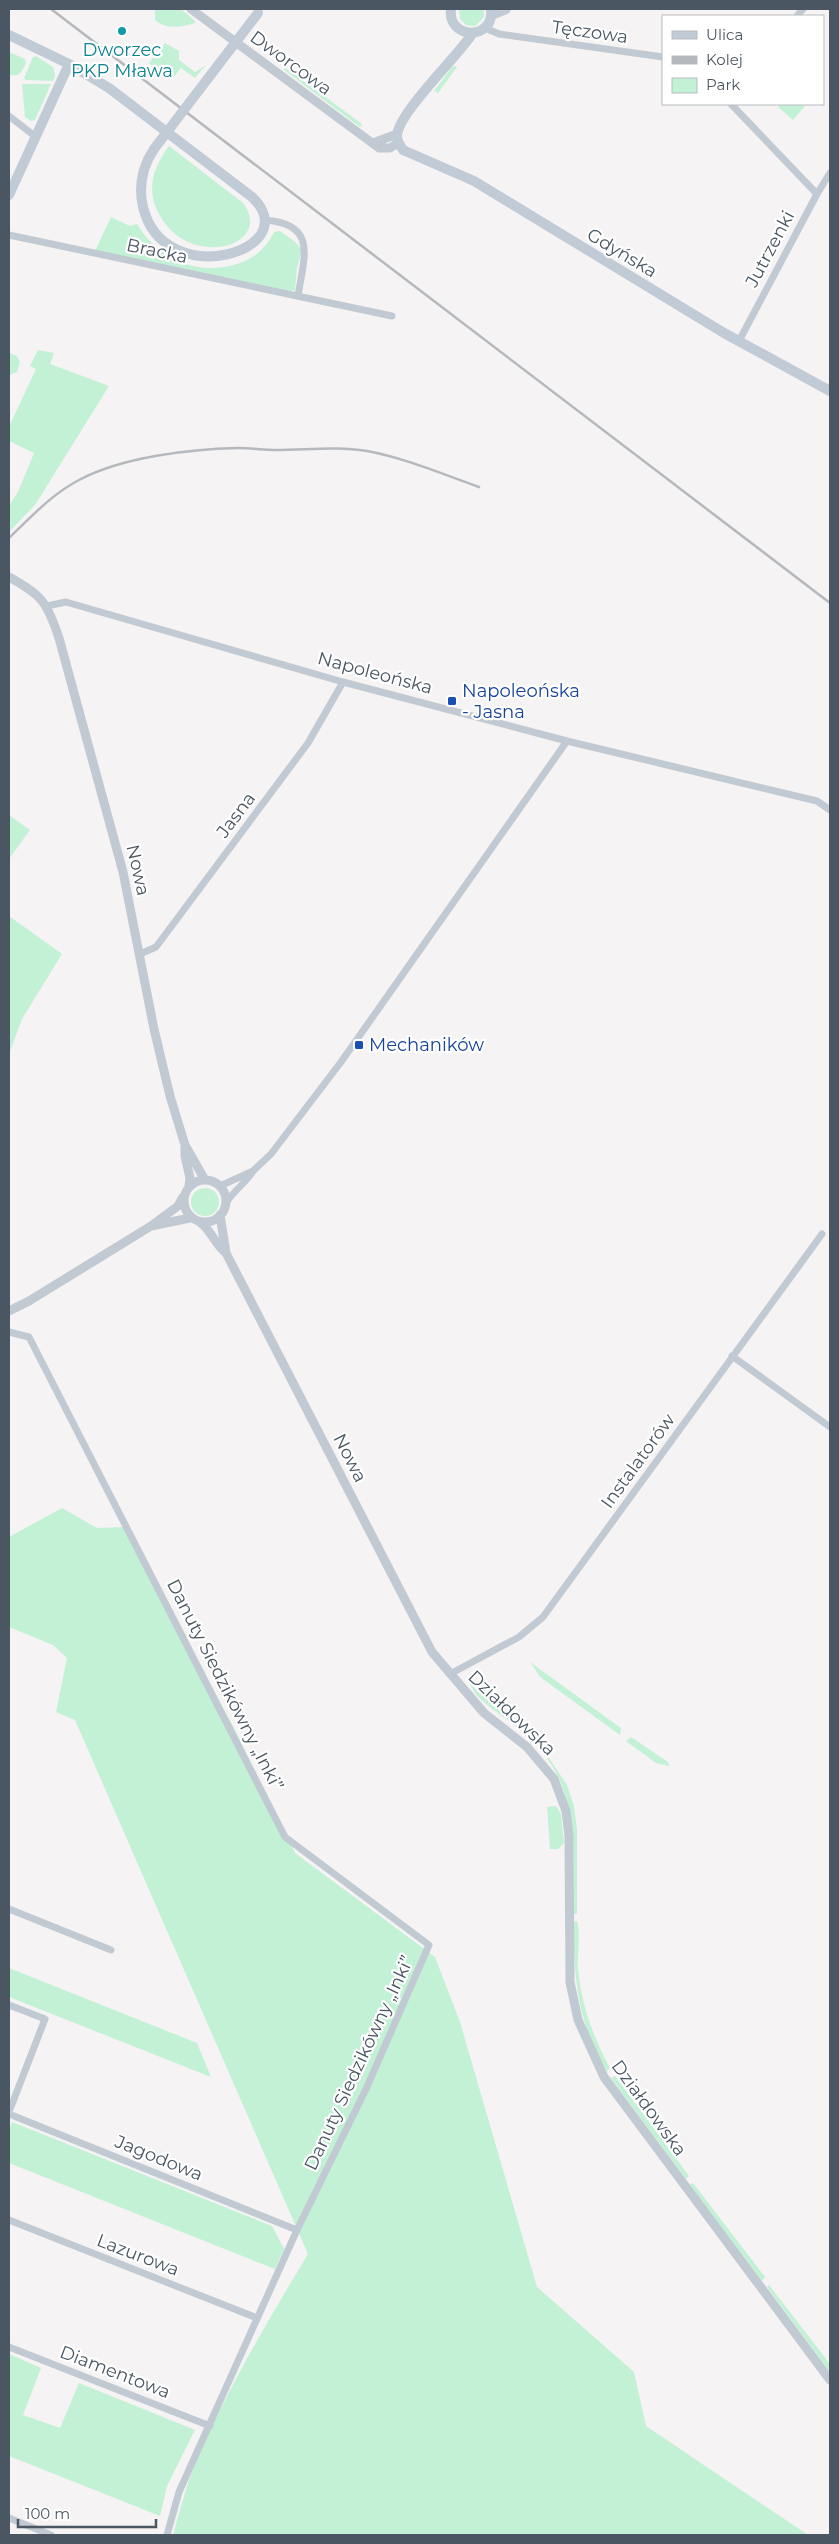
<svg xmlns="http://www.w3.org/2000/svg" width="839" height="2544" font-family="Montserrat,sans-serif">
<rect width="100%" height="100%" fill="#f5f3f3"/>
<path fill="#c3f1d5" d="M 155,9 L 181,9 L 195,21 L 195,23 C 182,27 166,30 155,20 Z
M 459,9 L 484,9 L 484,17 L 475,26 L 466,25 L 460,19 Z
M 165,43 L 179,51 L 179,60 L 195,72 L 206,65 L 195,78 L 181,68 L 171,80 L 149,63 Z
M 9,52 L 25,59 L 26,63 C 21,73 20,77 9,75 Z
M 36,56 L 53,67 L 55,75 L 53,81 L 26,80 L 24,78 L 33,57 Z
M 455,66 L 457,67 L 438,93 L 434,91 L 452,67 Z
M 286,68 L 362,124 L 360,127 L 284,70 Z
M 22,84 L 51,84 L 35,120 L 31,121 L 25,117 Z
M 781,104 L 802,104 L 805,106 L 793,120 L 778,107 Z
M 169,146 L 243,203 C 276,246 186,273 157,210 C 146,186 155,165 169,146 Z
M 111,217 L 130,226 L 137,224 C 159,261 200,277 240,263 C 255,258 267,247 274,232 L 280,231 L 294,241 L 302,249 L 297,268 L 295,290 L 290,291 L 95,251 Z
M 38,350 L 54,353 L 50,364 L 109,386 L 35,505 L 9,532 L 9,506 L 18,492 L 34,453 L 9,441 L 9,427 L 36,369 L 30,366 Z
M 9,353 L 17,356 L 20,362 L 17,372 L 9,375 Z
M 9,815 L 30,830 L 9,859 Z
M 9,916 L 62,954 L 22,1019 L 9,1054 Z
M191 1202a14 14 0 1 1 28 0a14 14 0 1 1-28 0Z
M 62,1508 L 97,1528 L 124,1527 L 233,1726 L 295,1853 L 435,1957 L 460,2022 L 537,2287 L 634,2372 L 646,2426 L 808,2535 L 173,2535 C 178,2517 183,2498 189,2480 C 219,2402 265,2326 308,2254 L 75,1720 L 56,1712 L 67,1658 L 53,1645 L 9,1627 L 9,1537 Z
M 530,1662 L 618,1726 L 621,1728 L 620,1735 L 540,1677 Z
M 471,1674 L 473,1686 L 480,1694 L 535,1737 L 567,1785 L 574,1806 L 577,1830 L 577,1914 L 574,1914 C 573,1848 582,1790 530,1738 C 513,1721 490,1711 474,1692 L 470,1684 Z
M 631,1737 L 668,1762 L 669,1766 L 656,1763 L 626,1741 Z
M 556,1806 L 561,1814 L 564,1843 L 558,1849 L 550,1849 L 547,1807 Z
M 577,1921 C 581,1934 577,1954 578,1968 C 581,2004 593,2037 610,2068 L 607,2071 C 577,2025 574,1975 573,1922 Z
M 9,1968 L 197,2043 L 211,2077 L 9,1997 Z
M 615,2076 L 689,2176 L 686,2179 L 611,2078 Z
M 12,2122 L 272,2226 L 284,2249 L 275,2269 L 9,2163 L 9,2130 Z
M 693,2183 L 765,2277 L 762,2281 L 690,2185 Z
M 769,2285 L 830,2364 L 830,2372 L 767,2287 Z
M 9,2354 L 41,2368 L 23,2415 L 60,2428 L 79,2383 L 195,2430 L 167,2486 L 160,2516 L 9,2456 Z"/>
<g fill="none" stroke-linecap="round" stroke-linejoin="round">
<path stroke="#c1cad2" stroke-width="7" d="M 797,16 L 803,9
M 485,28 L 499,34 L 663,57
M 731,104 L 817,194
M 9,116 L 36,137
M 265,220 C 318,224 304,257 298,296
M 9,235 L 392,316
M 739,341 L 817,194 L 830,173
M 47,606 L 66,602 L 343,682 L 567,741 L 817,801 L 830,810
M 140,954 L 156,947 L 308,743 L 343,682
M 220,1186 L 253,1171 L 271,1154 L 341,1062 L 567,741
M 226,1203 C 234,1190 246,1183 253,1171
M 9,1332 L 29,1337 L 285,1837 L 429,1945 L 366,2089 L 297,2230 L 179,2492 L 167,2535
M 732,1356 L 830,1427
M 450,1674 L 519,1637 L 543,1617 L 822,1234
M 9,1909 L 111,1950
M 9,2005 L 45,2019 L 9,2112
M 9,2114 L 297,2230
M 9,2220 L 257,2318
M 9,2347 L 210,2426
M 9,2518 L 51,2535"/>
<path stroke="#c1cad2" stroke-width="9" d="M 191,9 L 379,148 L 390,148 L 398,143
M 373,143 L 397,134
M 9,577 C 42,595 47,602 59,638 L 123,872 L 154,1029 L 170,1096 L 185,1145 L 185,1156 L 190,1178 L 189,1186
M 185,1145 L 205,1180
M184 1201a21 21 0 1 1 42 0a21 21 0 1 1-42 0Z
M 220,1215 L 226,1253
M 200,1222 C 211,1230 215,1244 226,1253 L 432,1652 L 484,1713 L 527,1747 L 554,1779 L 566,1811 L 569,1836 L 570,1982 L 578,2020 L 604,2077 L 830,2380
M 151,1226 L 190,1218
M 9,1311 L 29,1301 L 151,1226 L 178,1206 L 183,1197"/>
<path stroke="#c1cbd6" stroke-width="10" d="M 451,9 C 447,40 495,41 491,9
M 491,15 L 506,9
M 472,34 C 459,55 397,114 397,136 C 397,142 400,145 403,150 L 474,181 L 724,333 L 830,391
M 9,35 L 69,64 L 109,88 L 252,197 C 308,250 164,294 143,207 C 138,185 142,167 154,149
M 9,195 L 69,64"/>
<path stroke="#b5b8bd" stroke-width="2.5" d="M 51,9 L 830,603
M 9,538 C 31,517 52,494 79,480 C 122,457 190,449 238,448 C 251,448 263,450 276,450 C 307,450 336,446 367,451 C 405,458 442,474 479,487"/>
<path stroke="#c1cbd6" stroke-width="10" d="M 154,149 L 258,13"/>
</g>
<circle fill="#0f9aa8" stroke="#fff" stroke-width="2" cx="122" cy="31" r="5"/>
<g fill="#1a4fb4" stroke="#fff" stroke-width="2">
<rect x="447" y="696" width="10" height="10" rx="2.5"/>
<rect x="354" y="1040" width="10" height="10" rx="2.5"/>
</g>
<g text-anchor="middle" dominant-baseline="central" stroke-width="4.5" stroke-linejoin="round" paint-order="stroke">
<g font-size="18" fill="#4a5661" stroke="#fff">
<text transform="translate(590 32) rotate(8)">Tęczowa</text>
<text transform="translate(291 63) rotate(36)">Dworcowa</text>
<text transform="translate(770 249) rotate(-62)">Jutrzenki</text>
<text transform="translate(157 251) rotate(12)">Bracka</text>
<text transform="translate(622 253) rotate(31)">Gdyńska</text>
<text transform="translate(375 673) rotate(15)">Napoleońska</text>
<text transform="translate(236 815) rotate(-53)">Jasna</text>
<text transform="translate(138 870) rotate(77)">Nowa</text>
<text transform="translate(350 1458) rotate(63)">Nowa</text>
<text transform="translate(638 1461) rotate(-54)">Instalatorów</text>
<text transform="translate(225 1685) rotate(63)">Danuty Siedzikówny „Inki”</text>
<text transform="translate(512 1713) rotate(44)">Działdowska</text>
<text transform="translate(359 2063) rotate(-65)">Danuty Siedzikówny „Inki”</text>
<text transform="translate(649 2108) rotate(54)">Działdowska</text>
<text transform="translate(159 2158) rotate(22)">Jagodowa</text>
<text transform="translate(138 2255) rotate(21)">Lazurowa</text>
<text transform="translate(115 2372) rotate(21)">Diamentowa</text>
</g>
<g font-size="18" fill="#0d838f" stroke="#fff">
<text x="122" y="50">Dworzec<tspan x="122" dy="21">PKP Mława</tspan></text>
</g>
<g font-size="18" fill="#164399" stroke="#fff" text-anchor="start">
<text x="462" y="691">Napoleońska<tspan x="462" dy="21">- Jasna</tspan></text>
<text x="369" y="1045">Mechaników</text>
</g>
</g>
<rect width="839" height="2544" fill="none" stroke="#4a5661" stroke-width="20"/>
<rect x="662" y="15" width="162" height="90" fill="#ffffff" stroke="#b7bbc0"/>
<rect x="672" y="31" width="25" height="8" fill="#c1cbd6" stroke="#b7bbc0"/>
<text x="706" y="40" font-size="15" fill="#4a5661">Ulica</text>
<rect x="672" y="56" width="25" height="8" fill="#b5b8bd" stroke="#b7bbc0"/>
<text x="706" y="65" font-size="15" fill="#4a5661">Kolej</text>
<rect x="672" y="78" width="25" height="15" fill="#c3f1d5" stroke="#b7bbc0"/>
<text x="706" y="90" font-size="15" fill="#4a5661">Park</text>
<path d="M18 2519v8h138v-8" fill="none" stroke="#4a5661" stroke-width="2.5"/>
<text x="25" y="2519" font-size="15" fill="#4a5661" stroke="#ffffff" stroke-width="4" paint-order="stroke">100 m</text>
</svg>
